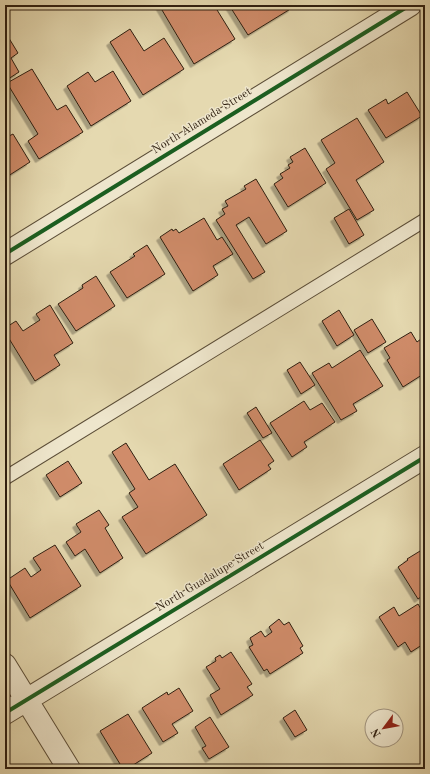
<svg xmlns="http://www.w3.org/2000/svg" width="430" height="774" font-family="'Old Standard TT',serif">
<defs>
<filter id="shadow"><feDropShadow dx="-3.5" dy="3.5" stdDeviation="0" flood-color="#0004"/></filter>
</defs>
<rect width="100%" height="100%" fill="#e5d9b0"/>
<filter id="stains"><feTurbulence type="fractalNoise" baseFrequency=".005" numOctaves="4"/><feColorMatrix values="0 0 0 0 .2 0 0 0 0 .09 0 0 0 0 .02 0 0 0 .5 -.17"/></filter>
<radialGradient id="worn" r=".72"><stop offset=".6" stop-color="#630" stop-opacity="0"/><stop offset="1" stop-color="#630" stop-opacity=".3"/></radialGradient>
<path fill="#d08c6b" stroke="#2f1f10" filter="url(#shadow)" d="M 159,5 L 214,5 L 235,39 L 194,64 Z
M 229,5 L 290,5 L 292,8 L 248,35 Z
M 130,29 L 144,51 L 164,38 L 184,69 L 143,95 L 110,42 Z
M 7,35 L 18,53 L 11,58 L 19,72 L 5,81 L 5,36 Z
M 32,69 L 57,110 L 66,105 L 83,132 L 39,159 L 28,141 L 38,134 L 7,83 Z
M 113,71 L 131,101 L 91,126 L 67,86 L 88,72 L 95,82 Z
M 407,92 L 422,116 L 386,138 L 368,110 L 386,99 L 388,104 Z
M 357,118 L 384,162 L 356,180 L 374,210 L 357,220 L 326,169 L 335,163 L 321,140 Z
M 13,134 L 30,162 L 5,178 L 5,138 Z
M 305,148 L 326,183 L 288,207 L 274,184 L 283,178 L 280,174 L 290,168 L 288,165 L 293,162 L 290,157 Z
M 256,179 L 287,231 L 266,244 L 249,217 L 236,225 L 265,272 L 253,279 L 216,220 L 225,214 L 222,209 L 228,206 L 225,201 L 246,189 L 244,186 Z
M 349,209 L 364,235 L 349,244 L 334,218 Z
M 204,218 L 217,240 L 222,237 L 233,254 L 213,266 L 218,275 L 193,291 L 160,237 L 172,229 L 173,231 L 176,229 L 179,233 Z
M 147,245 L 165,274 L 127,298 L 110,272 L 135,256 L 133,254 Z
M 96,276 L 115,306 L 76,331 L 58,304 L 83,288 L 82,285 Z
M 50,305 L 73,343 L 54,355 L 60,365 L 35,381 L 5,332 L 5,328 L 16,321 L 23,331 L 40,320 L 36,314 Z
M 339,310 L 354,335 L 337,346 L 322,321 Z
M 372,319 L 386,342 L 368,353 L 354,330 Z
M 411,332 L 417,342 L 421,339 L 425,346 L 425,373 L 403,387 L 387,360 L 390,358 L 384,348 Z
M 360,350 L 383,386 L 353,404 L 357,411 L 341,420 L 312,373 L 329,363 L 332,368 Z
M 300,362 L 315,385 L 301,394 L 287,370 Z
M 304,401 L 310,410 L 322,403 L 335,422 L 304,442 L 307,447 L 292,457 L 270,423 Z
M 256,407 L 272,433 L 263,438 L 247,413 Z
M 260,440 L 274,461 L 268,465 L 271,469 L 239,490 L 223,464 Z
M 126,443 L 149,480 L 175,464 L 207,515 L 146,554 L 122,517 L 138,507 L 129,493 L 135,489 L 112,452 Z
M 68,461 L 82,483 L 60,497 L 46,475 Z
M 99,510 L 109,525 L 105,528 L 123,558 L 100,573 L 85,549 L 75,556 L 66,542 L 81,532 L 76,524 Z
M 55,545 L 81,586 L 30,618 L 7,580 L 25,568 L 31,577 L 41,570 L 33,558 Z
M 425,548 L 425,594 L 418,599 L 398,567 L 408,560 L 407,559 Z
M 418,604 L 425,616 L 425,643 L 411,652 L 405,642 L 398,647 L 379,617 L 394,607 L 399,616 Z
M 279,619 L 284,625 L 289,622 L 303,646 L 300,648 L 303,653 L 270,674 L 267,669 L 264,671 L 249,647 L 253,645 L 250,638 L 261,631 L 265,637 L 272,632 L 269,627 Z
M 231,652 L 252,684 L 247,687 L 253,695 L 221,715 L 210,695 L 220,689 L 206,667 L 216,661 L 215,658 L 220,655 L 222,658 Z
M 179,688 L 193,711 L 172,724 L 178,733 L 163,742 L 142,708 L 167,692 L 168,695 Z
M 295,710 L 307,730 L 295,737 L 283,718 Z
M 128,714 L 152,753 L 127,769 L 123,769 L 100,731 Z
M 210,717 L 229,747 L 209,759 L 202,748 L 206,746 L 195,727 Z"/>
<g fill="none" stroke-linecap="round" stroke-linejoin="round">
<defs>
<path id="service" d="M 5,478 L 425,220"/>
<path id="minor" d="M 5,254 L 410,5
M 5,665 L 69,769
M 5,713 L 425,457"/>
</defs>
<use href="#service" stroke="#5c4e38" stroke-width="15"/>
<use href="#minor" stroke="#5c4e38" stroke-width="24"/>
<use href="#service" stroke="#eee6cc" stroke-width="13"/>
<use href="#minor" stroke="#eee6cc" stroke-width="22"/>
<defs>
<path id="cycleway" d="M 5,254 L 410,5
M 5,713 L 425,457"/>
</defs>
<use href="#cycleway" stroke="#eee6cc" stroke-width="6"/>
<use href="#cycleway" stroke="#1b5e20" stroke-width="4"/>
</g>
<g text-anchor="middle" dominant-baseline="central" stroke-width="3" stroke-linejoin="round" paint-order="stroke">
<g font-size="12" fill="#2f1f10" stroke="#eee6cc">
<text transform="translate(202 121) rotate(-32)">North Alameda Street</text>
<text transform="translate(210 577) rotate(-31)">North Guadalupe Street</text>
</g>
</g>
<rect width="430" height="774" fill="none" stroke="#e5d9b0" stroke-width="20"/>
<rect x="6" y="6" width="418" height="762" fill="none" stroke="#2f1f10" stroke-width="2"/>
<rect x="10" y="10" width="410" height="754" fill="none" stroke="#2f1f10"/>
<g transform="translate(384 728) rotate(238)"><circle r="19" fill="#eee6cc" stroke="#a29681"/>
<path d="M0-3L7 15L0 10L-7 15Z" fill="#8f2418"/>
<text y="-6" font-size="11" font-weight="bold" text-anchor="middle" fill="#2f1f10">N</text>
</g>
<rect width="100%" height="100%" filter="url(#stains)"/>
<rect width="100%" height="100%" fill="url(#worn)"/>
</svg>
